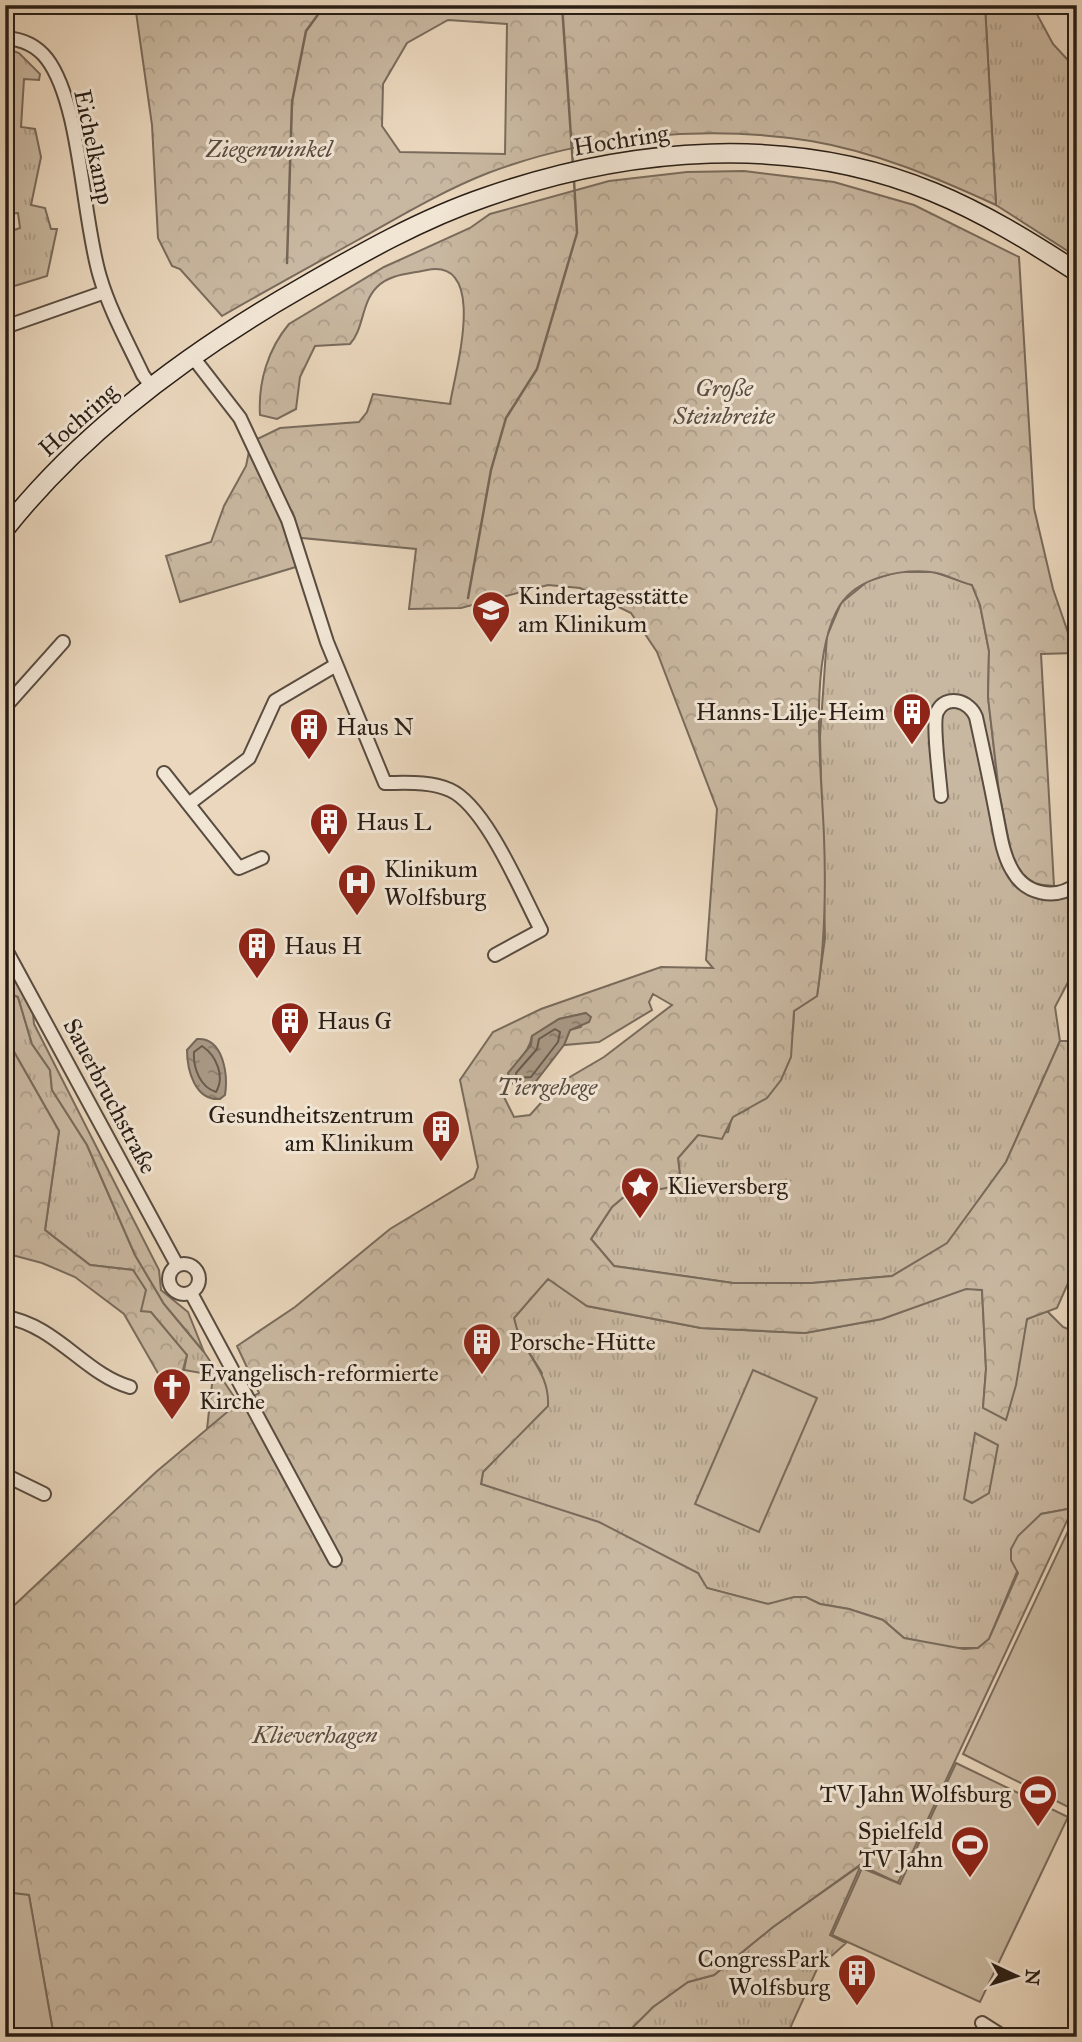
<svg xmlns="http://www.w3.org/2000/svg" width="1082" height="2042" font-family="'IM FELL Great Primer',serif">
<defs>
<pattern id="grass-tufts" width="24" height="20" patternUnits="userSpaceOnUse" patternTransform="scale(1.75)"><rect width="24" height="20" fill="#c9b8a1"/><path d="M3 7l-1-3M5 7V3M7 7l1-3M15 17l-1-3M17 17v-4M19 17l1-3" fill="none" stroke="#ad9e8a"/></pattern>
<pattern id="forest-crowns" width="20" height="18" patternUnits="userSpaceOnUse" patternTransform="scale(1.75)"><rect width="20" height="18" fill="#c9b8a1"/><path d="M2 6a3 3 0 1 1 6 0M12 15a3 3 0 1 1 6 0" fill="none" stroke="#ad9e8a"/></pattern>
<pattern id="water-ripples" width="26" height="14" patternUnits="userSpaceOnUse" patternTransform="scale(1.75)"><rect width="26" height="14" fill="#a89884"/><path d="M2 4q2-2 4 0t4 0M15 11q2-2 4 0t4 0" fill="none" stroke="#897b6b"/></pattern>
</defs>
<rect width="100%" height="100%" fill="#ead7bd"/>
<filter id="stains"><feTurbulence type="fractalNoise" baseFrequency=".00286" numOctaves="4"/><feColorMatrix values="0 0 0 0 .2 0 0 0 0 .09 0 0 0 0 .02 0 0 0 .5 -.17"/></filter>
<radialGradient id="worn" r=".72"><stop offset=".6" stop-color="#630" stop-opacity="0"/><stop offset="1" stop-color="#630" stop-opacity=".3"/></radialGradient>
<path fill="url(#grass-tufts)" stroke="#796b5c" stroke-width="2" d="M 985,5 L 1032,5 L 1053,44 L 1077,70 L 1077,257 L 996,205 Z
M 5,48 L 19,53 L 40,74 L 39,80 L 24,79 L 21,127 L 35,129 L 41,157 L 31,205 L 45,208 L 51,229 L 57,229 L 47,276 L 5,289 L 5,233 L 20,228 L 18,213 L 6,214 L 5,218 L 5,156 L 12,155 L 9,140 L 5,140 Z
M 897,572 L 934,572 L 972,585 L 980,605 L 989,651 L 988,697 L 999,792 L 1034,884 L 1054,886 L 1077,894 L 1077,965 L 1055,1007 L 1060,1041 L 1006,1162 L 947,1244 L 892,1276 L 812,1283 L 733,1283 L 614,1266 L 591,1239 L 612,1207 L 640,1183 L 661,1189 L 680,1175 L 678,1158 L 698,1135 L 728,1132 L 732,1117 L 748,1109 L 793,1030 L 794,1011 L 817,996 L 825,938 L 820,736 L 827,636 L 841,603 L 868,581 Z
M 5,991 L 18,997 L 32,1044 L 50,1070 L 52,1090 L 87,1145 L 135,1255 L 164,1304 L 204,1352 L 239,1404 L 207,1429 L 213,1375 L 184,1370 L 187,1355 L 141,1311 L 133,1270 L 90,1265 L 45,1230 L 59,1131 L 5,1036 Z
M 548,1278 L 587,1306 L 701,1328 L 805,1333 L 882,1319 L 966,1288 L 982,1290 L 986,1369 L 983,1408 L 1021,1344 L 1027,1319 L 1047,1311 L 1063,1327 L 1077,1333 L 1077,1470 L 1073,1508 L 1041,1514 L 989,1639 L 978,1648 L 949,1648 L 904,1638 L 883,1620 L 849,1609 L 820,1604 L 805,1597 L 768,1604 L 706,1588 L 698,1573 L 481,1484 L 483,1472 L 503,1451 L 542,1373 L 517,1333 L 514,1318 Z
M 861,1865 L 830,1935 L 846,1943 L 817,1969 L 786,2037 L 623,2037 L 653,2007 L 688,1982 L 714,1975 L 773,1927 Z"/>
<path fill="url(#forest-crowns)" stroke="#796b5c" stroke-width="2" fill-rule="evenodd" d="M 135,5 L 985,5 L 996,205 C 937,178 876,152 811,141 C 705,124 589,135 488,173 C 442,191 399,217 356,241 C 311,266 267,290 222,316 L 180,269 L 172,266 L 158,238 L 152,125 ZM 448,20 L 507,24 L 505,154 L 400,152 L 382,126 L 383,84 L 407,43 Z
M 744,171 L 834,182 L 914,205 L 1019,257 L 1034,508 L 1053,589 L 1075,653 L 1041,654 L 1054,886 L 1034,884 L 1018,870 L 1011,852 L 999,792 L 988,697 L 989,651 L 980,605 L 972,585 C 959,582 944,573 931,572 C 901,569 858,577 840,605 C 807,658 822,775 824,837 C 826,890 825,944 817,996 L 794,1011 L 791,1057 L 781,1080 L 767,1098 L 733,1117 L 722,1139 L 698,1135 L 678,1158 L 680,1176 L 676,1186 L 661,1189 L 640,1183 L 612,1207 L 591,1239 L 614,1266 L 733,1283 L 812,1283 L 892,1276 L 947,1243 L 1006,1162 L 1060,1041 L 1077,1041 L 1077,1263 L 1057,1308 L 1027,1319 L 1016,1385 L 1006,1420 L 983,1408 L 986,1369 L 982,1290 L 966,1289 L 882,1319 L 805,1333 L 701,1328 L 587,1306 L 548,1279 L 514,1318 C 521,1354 550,1369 548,1406 L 483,1472 L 481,1484 L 599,1522 L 698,1573 L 707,1588 L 768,1604 L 794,1597 L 806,1597 L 820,1604 L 849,1609 L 883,1620 L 904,1638 L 964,1649 L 978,1648 L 989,1639 L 1018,1573 L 1011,1560 L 1011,1549 L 1018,1536 L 1041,1514 L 1073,1508 L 898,1883 L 860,1865 L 773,1927 L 714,1975 L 688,1982 L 653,2007 L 623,2037 L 54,2037 L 29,1896 L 5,1892 L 5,1614 L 156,1472 L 232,1408 L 259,1393 L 237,1346 L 295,1307 L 390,1229 L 474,1178 L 478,1167 L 460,1080 L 493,1032 L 541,1009 L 661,967 L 713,968 L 706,960 L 717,809 L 657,652 L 631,613 L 580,588 L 548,585 L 461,608 L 409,609 L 416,549 L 291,537 L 299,566 L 180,602 L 166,556 L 211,542 L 224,506 L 246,466 L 251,442 L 280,428 L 359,422 L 367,412 L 373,394 L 450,404 C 455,372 489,258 427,270 C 409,274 390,274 377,287 C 361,303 364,329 350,344 L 315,346 L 300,377 L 296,409 L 277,419 L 260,415 C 258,382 268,349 289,324 L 384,267 L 470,228 L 490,214 L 609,181 L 687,172 ZM 653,994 L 672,1005 L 604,1057 L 558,1084 L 530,1115 L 514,1117 L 504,1097 L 506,1086 L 511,1083 L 508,1079 C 515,1064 530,1051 532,1036 L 559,1019 L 585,1013 L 581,1027 L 570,1030 L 564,1045 L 599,1042 L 652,1010 L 649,1002 Z
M 5,959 L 33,1014 L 34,1024 L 159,1270 L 161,1290 L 188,1312 L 204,1352 L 164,1304 L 135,1255 L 87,1145 L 52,1090 L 50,1070 L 32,1044 L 18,997 L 5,991 Z
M 5,1036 L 59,1131 L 45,1230 L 90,1265 L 133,1270 L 146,1290 L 141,1311 L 151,1312 L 187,1355 L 177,1392 L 169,1381 L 163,1382 L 124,1314 L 75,1277 L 42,1263 L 12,1255 L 5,1117 Z
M 975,1433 L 998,1445 L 989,1493 L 972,1503 L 964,1499 Z"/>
<path fill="#c9b8a1" stroke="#796b5c" stroke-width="2" d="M 753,1370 L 817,1398 L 759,1532 L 695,1504 Z
M 1077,1512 L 1077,1809 L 1076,1811 L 963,1754 Z
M 956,1763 L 1068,1817 L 980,2002 L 832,1935 L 862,1868 L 900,1884 Z
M 5,1892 L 29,1895 L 54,2037 L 5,2037 Z"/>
<path fill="url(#water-ripples)" stroke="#756758" stroke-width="2" d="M 586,1013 L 591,1017 L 589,1022 L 570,1030 L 564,1045 L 533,1085 L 521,1086 L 511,1083 L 508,1073 L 531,1045 L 532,1036 L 559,1019 Z
M 197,1039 C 224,1037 228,1076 225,1095 L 220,1099 C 195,1101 187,1070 187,1050 Z"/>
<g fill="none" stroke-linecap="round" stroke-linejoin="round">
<path stroke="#685b4d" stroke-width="2" d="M 555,1029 L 560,1032 L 558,1042 L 531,1077 L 517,1078 L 516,1073 L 537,1049 L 539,1039 Z
M 202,1046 C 217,1056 225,1077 216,1092 C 200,1087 193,1068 194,1052 Z"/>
<path stroke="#756758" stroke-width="2.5" d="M 562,5 L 573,166
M 287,263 L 292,102 L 306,31 L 325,5
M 468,598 L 491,470 L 506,418 L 537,369 L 577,233 L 574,180"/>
<defs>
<path id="street" d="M 5,38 C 22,39 37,46 47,59 C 81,104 82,218 100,277 C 110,311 128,343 143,375 L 152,387
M 5,327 L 105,292
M 192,356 L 240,418 L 288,520 L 327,642 L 385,783 C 406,783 430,781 450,790 C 486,806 522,894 541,930 L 495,955
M 5,707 L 63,642
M 164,773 L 239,868 L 262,858
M 941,796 C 940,781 932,723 937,712 C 946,693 970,701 976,717 C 983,749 990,781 996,813 C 1000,832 1002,853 1012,870 C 1025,894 1055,901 1077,884
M 190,803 L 249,758 L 275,701 L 336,665
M 5,948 L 177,1265
M169 1279a15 15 0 1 1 30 0a15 15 0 1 1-30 0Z
M 191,1293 L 335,1560
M 5,1317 C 56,1325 86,1375 130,1387
M 5,1475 L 44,1494
M 982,2023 L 1004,2037"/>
<path id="secondary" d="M 5,529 C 84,429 191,351 301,288 C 360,254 421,219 486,197 C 628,147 792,133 933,192 C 984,213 1031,242 1077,272"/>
</defs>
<use href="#street" stroke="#594c40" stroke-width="16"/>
<use href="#secondary" stroke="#291e16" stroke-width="21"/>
<use href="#street" stroke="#f1e5d4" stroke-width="12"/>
<use href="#secondary" stroke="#f1e5d4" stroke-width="18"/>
</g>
<defs>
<symbol id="school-pin" viewBox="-11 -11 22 30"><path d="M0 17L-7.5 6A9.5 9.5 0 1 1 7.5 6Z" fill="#8f2418" stroke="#f1e5d4"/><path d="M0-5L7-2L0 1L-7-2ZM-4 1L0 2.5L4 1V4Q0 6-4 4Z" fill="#fff"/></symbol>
<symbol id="building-pin" viewBox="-11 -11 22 30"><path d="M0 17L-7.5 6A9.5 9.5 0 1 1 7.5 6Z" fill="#8f2418" stroke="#f1e5d4"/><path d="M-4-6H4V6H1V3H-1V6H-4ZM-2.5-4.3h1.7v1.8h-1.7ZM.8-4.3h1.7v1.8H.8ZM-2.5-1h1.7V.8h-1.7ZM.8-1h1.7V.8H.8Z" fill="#fff"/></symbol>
<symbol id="hospital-pin" viewBox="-11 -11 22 30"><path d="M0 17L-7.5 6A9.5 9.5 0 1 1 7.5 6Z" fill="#8f2418" stroke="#f1e5d4"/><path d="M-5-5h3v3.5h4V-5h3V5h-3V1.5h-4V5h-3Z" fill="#fff"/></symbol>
<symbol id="sight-pin" viewBox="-11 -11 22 30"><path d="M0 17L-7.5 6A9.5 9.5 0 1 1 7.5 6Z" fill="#8f2418" stroke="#f1e5d4"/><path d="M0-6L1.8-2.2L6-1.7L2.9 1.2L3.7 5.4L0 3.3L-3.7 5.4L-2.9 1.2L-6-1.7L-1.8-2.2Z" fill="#fff"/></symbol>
<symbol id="church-pin" viewBox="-11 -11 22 30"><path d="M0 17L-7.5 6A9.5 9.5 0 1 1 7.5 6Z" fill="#8f2418" stroke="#f1e5d4"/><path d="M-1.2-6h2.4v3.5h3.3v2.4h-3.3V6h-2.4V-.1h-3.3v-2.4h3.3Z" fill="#fff"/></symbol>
<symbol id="stadium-pin" viewBox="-11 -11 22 30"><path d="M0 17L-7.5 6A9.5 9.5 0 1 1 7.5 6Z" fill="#8f2418" stroke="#f1e5d4"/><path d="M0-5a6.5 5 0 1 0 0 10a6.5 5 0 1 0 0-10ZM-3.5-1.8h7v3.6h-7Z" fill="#fff"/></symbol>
</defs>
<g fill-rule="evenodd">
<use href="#school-pin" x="469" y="588" width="44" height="60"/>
<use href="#building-pin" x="890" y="690" width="44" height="60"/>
<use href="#building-pin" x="287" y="705" width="44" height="60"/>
<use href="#building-pin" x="307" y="800" width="44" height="60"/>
<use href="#hospital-pin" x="335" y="861" width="44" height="60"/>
<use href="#building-pin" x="235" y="924" width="44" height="60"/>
<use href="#building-pin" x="268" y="999" width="44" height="60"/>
<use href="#building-pin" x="419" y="1107" width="44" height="60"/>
<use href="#sight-pin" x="618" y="1164" width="44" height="60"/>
<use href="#building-pin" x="460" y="1320" width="44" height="60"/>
<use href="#church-pin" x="150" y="1365" width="44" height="60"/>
<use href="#stadium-pin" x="1016" y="1772" width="44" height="60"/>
<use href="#stadium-pin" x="948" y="1823" width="44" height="60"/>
<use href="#building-pin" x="835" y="1951" width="44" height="60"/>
</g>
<g text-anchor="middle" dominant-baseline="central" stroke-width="6" stroke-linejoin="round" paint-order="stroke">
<g font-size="24" fill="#291e16" stroke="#f1e5d4">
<text transform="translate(621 140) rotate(-9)">Hochring</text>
<text transform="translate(94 147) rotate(78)">Eichelkamp</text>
<text transform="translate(78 420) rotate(-42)">Hochring</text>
<text transform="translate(110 1096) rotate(62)">Sauerbruchstraße</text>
</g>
<g font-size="24" font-style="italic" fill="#594c40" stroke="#f1e5d4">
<text x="269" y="149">Ziegenwinkel</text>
<text x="724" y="388">Große<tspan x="724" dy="28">Steinbreite</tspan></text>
<text x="547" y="1087">Tiergehege</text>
<text x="315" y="1735">Klieverhagen</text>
</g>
<g font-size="24" fill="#291e16" stroke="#f1e5d4" text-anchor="start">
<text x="518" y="596">Kindertagesstätte<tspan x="518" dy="28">am Klinikum</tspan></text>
<text x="885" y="712" text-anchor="end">Hanns-Lilje-Heim</text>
<text x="336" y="727">Haus N</text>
<text x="356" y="822">Haus L</text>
<text x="384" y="869">Klinikum<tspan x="384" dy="28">Wolfsburg</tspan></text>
<text x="284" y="946">Haus H</text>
<text x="317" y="1021">Haus G</text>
<text x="414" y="1115" text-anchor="end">Gesundheitszentrum<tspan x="414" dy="28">am Klinikum</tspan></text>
<text x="667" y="1186">Klieversberg</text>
<text x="509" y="1342">Porsche-Hütte</text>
<text x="199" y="1373">Evangelisch-reformierte<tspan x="199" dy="28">Kirche</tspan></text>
<text x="1011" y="1794" text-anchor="end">TV Jahn Wolfsburg</text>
<text x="943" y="1831" text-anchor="end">Spielfeld<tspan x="943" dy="28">TV Jahn</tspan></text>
<text x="830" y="1959" text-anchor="end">CongressPark<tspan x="830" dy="28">Wolfsburg</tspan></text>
</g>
</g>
<rect width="1082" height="2042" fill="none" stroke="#ead7bd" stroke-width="28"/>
<rect x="7" y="7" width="1068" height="2028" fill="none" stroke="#291e16" stroke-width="3.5"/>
<rect x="14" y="14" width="1054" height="2014" fill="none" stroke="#291e16" stroke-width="2"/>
<g transform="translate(1016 1976) rotate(94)" stroke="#f1e5d4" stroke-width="5" paint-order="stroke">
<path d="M0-5L12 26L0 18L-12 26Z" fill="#291e16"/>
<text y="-10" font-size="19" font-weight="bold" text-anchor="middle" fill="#291e16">N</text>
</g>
<rect width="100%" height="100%" filter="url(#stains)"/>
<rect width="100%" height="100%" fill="url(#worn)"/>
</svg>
